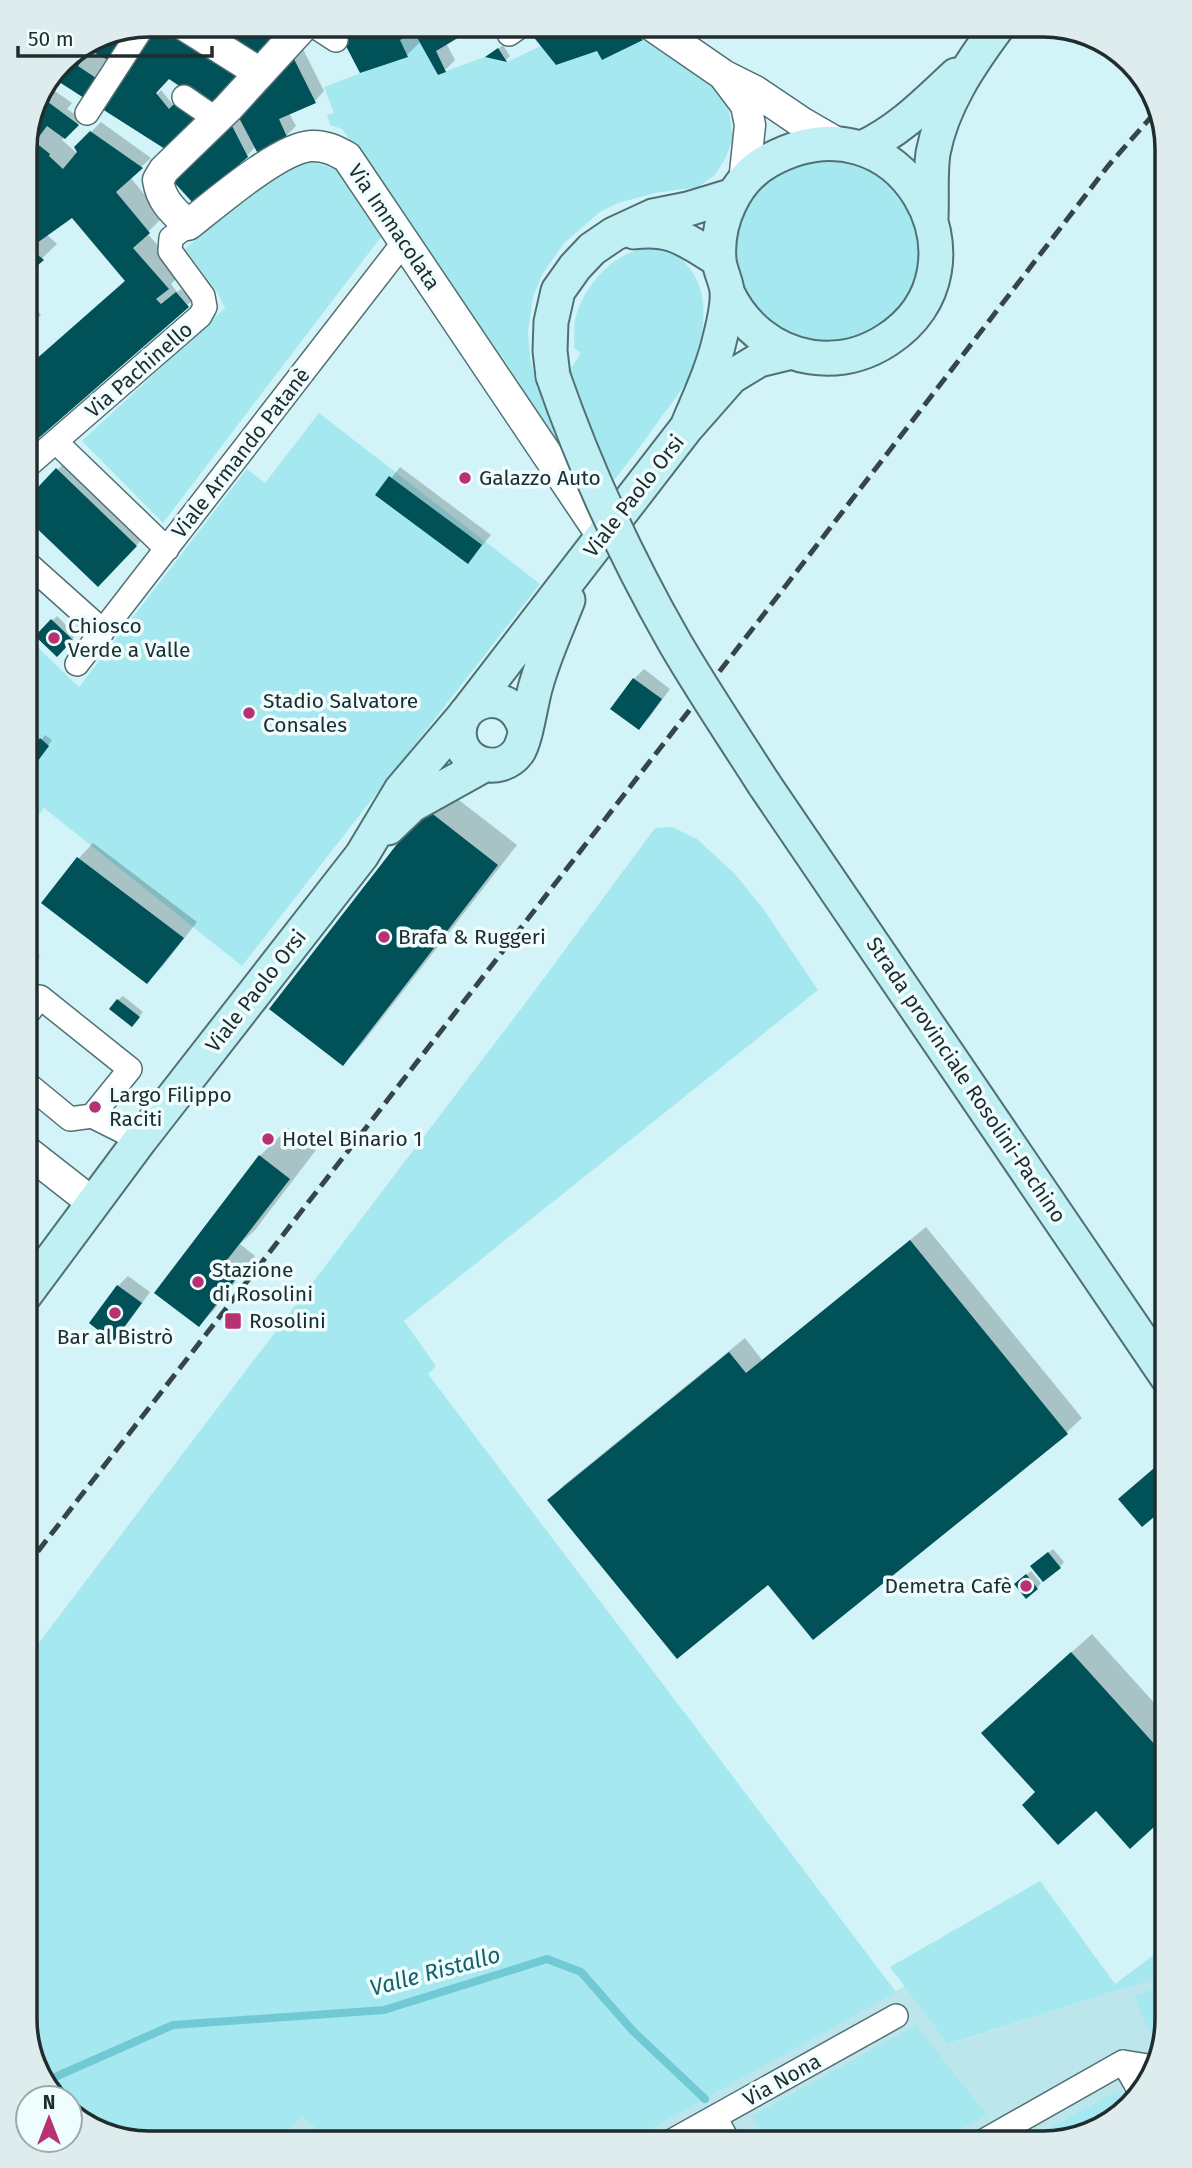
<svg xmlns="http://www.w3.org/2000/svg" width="1192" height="2168" font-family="'Fira Sans',sans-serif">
<rect width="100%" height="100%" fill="#d2f4f8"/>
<path fill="#bce6eb" d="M 1167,1945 L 1167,2027 L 1146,2089 L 1091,2134 L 1043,2143 L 626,2143 L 905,1986 L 949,2044 L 1120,1990 Z
M 302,2116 L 332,2143 L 277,2143 Z"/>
<path fill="#a6e8ef" d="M 414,32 L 438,74 L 485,57 L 507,62 L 541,46 L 556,65 L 597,51 L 603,60 L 643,40 L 718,89 L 728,105 L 733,138 L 726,157 L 715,175 L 698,187 L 655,193 L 618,203 L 600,212 L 564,243 L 542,275 L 533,297 L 528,332 L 530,357 L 536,382 L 570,370 L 581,353 L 574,348 C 575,338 573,326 576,316 C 581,299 590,284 603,271 C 636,238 683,239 700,288 C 706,307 703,332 699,351 C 692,378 675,399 659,420 C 638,450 617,478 593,504 L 511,370 L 342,129 L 330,125 L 327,115 L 334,113 L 324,87 L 366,71 L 400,40 Z
M735 251a93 93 0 1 1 186 0a93 93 0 1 1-186 0Z
M 308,160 L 335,169 L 381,237 L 163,523 L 82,441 L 225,308 L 217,292 L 185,249 L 256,185 L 276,172 Z
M 319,413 L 540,584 L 242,966 L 44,808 L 25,834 L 25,635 L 79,687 L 247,469 L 265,483 Z
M 672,827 L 697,839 L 735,874 L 764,910 L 818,990 L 404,1321 L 436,1366 L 428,1374 L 896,1992 L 626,2143 L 332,2143 L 302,2116 L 277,2143 L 141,2143 L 79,2122 L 70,2111 L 70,2098 L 59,2098 L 34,2067 L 25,2019 L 25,1661 L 530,997 L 655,828 Z
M 25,943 L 41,956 L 25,981 Z
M 1040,1881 L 1115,1984 L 1167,1945 L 1167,1975 L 948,2044 L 890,1967 Z
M 1167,1984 L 1167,2027 L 1163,2040 C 1148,2036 1140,2009 1134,1996 Z
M 916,2025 L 987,2115 L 934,2143 L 768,2143 L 752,2116 Z
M 1118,2091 L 1126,2105 L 1091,2134 L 1043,2143 L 1023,2143 Z"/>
<path fill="#0003" d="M 157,25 L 192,25 L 169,77 L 151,100 L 161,90 L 174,106 L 206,112 L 102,106 Z
M 212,25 L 283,25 L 269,45 L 259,55 Z
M 337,25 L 506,25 L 488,30 L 471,27 L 446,43 L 455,60 L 445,70 L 421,41 L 407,55 L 361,71 Z
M 536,25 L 632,25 L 646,35 L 642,39 L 603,58 L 598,49 L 531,30 Z
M 133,27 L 122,43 L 106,60 L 110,63 L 99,81 L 54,76 L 61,61 L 101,34 Z
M 503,45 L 510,56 L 506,60 L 488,56 Z
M 303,49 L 324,91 L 315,101 L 289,113 L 296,126 L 286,136 L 256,146 L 247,156 L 175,180 Z
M 49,87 L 72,103 L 67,109 L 82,119 L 62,140 L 78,154 L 76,147 L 101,122 L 151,158 L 130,177 L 163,217 L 147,233 L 182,273 L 171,284 L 177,292 L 181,289 L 192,301 L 25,448 L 25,369 L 126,280 L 72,216 L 46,234 L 57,244 L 35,265 L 38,269 L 25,282 L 25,141 Z
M 25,294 L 41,315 L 25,331 Z
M 72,455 L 151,530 L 98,585 L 25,515 L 25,503 Z
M 400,467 L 491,535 L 468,562 L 378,495 Z
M 57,616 L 76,635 L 57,655 L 37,636 Z
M 644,669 L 670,689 L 649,718 L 639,728 L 634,679 Z
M 45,735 L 52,740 L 25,777 L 25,761 Z
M 446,790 L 517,845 L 362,1044 L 343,1063 L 272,1009 Z
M 93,843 L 197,922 L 162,967 L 147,982 L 44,903 L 79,858 Z
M 123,996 L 143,1012 L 136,1020 L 118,1000 Z
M 288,1128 L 316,1150 L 255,1230 L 240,1244 L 255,1256 L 214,1310 L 199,1325 L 260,1156 Z
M 926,1227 L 1082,1418 L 1067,1432 L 813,1637 L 769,1583 L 549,1500 L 564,1485 L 745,1338 L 762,1360 Z
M 128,1276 L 150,1292 L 123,1330 L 113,1339 L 118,1286 Z
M 1053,1549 L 1064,1562 L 1060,1567 L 1037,1562 Z
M 1031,1571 L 1041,1583 L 1037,1588 L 1016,1584 Z
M 1092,1634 L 1167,1717 L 1167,1813 L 1130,1846 L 1096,1809 L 1037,1792 L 1003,1713 Z"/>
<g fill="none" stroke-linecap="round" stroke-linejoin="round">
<path stroke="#71c9d3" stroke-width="8" d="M 46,2081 L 173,2025 L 384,2010 L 547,1959 L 581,1972 L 633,2031 L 705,2099"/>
</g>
<path fill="#005158" d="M 155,25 L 169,25 L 243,75 L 212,108 L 169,79 L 156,93 L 169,109 L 178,100 L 204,118 L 165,149 L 99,107 Z
M 209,25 L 281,25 L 259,57 Z
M 335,25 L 509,25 L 491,38 L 487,32 L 476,37 L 471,30 L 436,51 L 446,72 L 438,75 L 414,32 L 400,40 L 408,57 L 360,73 Z
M 536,25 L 623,25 L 643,40 L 602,60 L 597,51 L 556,65 L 528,30 Z
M 130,28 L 108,60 L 90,50 L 78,66 L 96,78 L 84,98 L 53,78 L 61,61 L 101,34 Z
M 498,48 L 507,62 L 485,57 Z
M 293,57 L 316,103 L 279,119 L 287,137 L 257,152 L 237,114 Z
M 44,99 L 79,125 L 65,139 L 47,126 L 35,142 L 50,154 L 49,156 L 63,169 L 77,152 L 74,147 L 90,131 L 143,168 L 116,192 L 150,233 L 133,248 L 169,289 L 156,299 L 161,304 L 176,292 L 189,307 L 25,450 L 25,369 L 125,281 L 72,218 L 30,248 L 44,260 L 25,276 L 25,141 Z
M 230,122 L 248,157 L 193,203 L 172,180 Z
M 56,468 L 137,546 L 98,587 L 25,517 L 25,501 Z
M 389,476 L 482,545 L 468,564 L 375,495 Z
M 51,619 L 73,640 L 57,657 L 35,636 Z
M 633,678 L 662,699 L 639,730 L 610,709 Z
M 40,738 L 49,746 L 25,778 L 25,757 Z
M 425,808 L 498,865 L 343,1066 L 269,1009 Z
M 77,857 L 184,938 L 147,984 L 41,903 Z
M 117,999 L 140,1017 L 132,1027 L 109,1009 Z
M 259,1155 L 290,1179 L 227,1260 L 242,1271 L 199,1327 L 154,1293 Z
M 910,1240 L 1068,1434 L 813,1640 L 768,1585 L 677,1659 L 547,1500 L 729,1352 L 746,1373 Z
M 117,1285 L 142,1303 L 113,1342 L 89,1323 Z
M 1167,1457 L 1167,1506 L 1142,1527 L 1118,1499 Z
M 1048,1552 L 1061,1568 L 1043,1582 L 1030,1566 Z
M 1026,1574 L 1038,1589 L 1026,1599 L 1014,1584 Z
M 1071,1652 L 1167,1758 L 1167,1815 L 1130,1849 L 1096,1811 L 1058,1845 L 1022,1805 L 1035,1792 L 981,1733 Z"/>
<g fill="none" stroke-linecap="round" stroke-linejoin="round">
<defs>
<path id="minor" d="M 313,25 L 336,40
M 509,34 L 522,25
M 184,97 L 216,119
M 87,113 L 144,25
M 56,442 L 167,549
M 25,468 L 200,316 L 205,307 L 203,296 L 170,251 L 171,238 L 188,225
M 27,563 L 103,631
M 77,664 L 404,242
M 25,1082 L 70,1119 L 92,1116 L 130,1069 L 40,997 L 25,1017
M 92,1116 L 140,1140
M 1123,2062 L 1141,2093
M 1123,2062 L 1154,2067
M 715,2117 L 729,2143
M 668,2143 L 896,2016
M 980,2143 L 1123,2062"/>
<path id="tertiary" d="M 184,25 L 260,73
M 304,25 L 228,108 L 164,170 L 158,180 C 161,201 173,211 188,225 C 215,204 279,148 311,146 C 325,145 336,151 347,157 L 602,536
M 651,25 L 725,76 L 755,91 L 801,122 L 839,144
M 725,77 L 746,105 L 750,125 L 744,182
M 25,1150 L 94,1204"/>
<path id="secondary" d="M 862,148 C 899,131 926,103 956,75
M 931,218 C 932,197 930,174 933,153 C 942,105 970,64 999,25
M 634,232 C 673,227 687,241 719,260
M 553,376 L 550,351 L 551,322 L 558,291 L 575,267 L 592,249 L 614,234 L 653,216 L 688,209 L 734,195
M 687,427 C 699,398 713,369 720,338 C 723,326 728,302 727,291 C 726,281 720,271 719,260 C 716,223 734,180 768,161 C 901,87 999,268 887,340 C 864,355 838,361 811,357 C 773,351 743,326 727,292
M 470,708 L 687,427 L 731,377 L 759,360 L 792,352
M 525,730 C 513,682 452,698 460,740 C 462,751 470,759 480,763 C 494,768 509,764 518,752 C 526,741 531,701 536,685 C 544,656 557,628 568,600
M 764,784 L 1167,1377
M 388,828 L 412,805 L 484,765
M 25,1295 L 140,1140 L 362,855 L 401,790 L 463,717"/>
</defs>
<use href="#minor" stroke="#517074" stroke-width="26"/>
<use href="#tertiary" stroke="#517074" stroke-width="33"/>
<use href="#secondary" stroke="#517074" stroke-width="37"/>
<use href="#minor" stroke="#fff" stroke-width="23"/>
<use href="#tertiary" stroke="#fff" stroke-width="30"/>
<use href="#secondary" stroke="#c0eff4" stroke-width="33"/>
<path stroke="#364547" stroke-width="5" stroke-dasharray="14 7" stroke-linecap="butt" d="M 25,1568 L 764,614 L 1108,166 L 1159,108"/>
<defs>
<path id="secondary-bridge" d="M 553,376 C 585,468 627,559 675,643 C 703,691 734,737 764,784"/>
</defs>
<use href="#secondary-bridge" stroke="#517074" stroke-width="37" stroke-linecap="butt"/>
<use href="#secondary-bridge" stroke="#c0eff4" stroke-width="33"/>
</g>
<g fill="#b73173" stroke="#effdfe" stroke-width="2.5">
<circle cx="465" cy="478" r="7"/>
<circle cx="54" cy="638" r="7"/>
<circle cx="249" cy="713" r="7"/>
<circle cx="384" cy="937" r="7"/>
<circle cx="95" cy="1107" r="7"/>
<circle cx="268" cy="1139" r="7"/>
<circle cx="198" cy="1282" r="7"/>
<circle cx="115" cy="1313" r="7"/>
<rect x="224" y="1312" width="18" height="18" rx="3.5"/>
<circle cx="1026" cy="1586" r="7"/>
</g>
<g text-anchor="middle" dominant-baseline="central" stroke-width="7" stroke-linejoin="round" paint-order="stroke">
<g font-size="21" fill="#202d2e" stroke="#effdfe">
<text transform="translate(394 227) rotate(56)">Via Immacolata</text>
<text transform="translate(139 370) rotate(-41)">Via Pachinello</text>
<text transform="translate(241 453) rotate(-52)">Viale Armando Patanè</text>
<text transform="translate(634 496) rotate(-52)">Viale Paolo Orsi</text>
<text transform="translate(256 991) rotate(-52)">Viale Paolo Orsi</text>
<text transform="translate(966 1080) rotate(56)">Strada provinciale Rosolini-Pachino</text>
<text transform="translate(782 2080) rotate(-29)">Via Nona</text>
</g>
<g font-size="21" fill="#202d2e" stroke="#effdfe" text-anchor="start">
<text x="479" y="478">Galazzo Auto</text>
<text x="68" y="626">Chiosco<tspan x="68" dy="24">Verde a Valle</tspan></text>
<text x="263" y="701">Stadio Salvatore<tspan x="263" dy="24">Consales</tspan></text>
<text x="398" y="937">Brafa &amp; Ruggeri</text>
<text x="109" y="1095">Largo Filippo<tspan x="109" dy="24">Raciti</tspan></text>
<text x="282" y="1139">Hotel Binario 1</text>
<text x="212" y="1270">Stazione<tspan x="212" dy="24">di Rosolini</tspan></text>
<text x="249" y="1321">Rosolini</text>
<text x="115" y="1337" text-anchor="middle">Bar al Bistrò</text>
<text x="1012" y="1586" text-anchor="end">Demetra Cafè</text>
</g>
<g font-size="23" font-style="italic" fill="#196269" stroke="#effdfe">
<text transform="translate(435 1971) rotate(-15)">Valle Ristallo</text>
</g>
</g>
<path d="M0 0H1192V2168H0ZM149 37H1043A112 112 0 0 1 1155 149V2019A112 112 0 0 1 1043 2131H149A112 112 0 0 1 37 2019V149A112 112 0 0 1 149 37Z" fill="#deeced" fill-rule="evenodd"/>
<path fill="none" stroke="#202d2e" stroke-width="3.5" d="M149 37H1043A112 112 0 0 1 1155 149V2019A112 112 0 0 1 1043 2131H149A112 112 0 0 1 37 2019V149A112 112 0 0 1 149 37Z"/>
<g transform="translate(49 2119)"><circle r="33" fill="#effdfe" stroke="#9caaab" stroke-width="2"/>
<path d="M0-5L12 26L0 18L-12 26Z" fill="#b73173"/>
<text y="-10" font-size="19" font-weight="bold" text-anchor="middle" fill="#202d2e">N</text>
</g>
<path d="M18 46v10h194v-10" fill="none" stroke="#202d2e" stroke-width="3.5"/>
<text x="28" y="46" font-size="21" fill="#202d2e" stroke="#effdfe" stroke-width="5" paint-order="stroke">50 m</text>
</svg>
